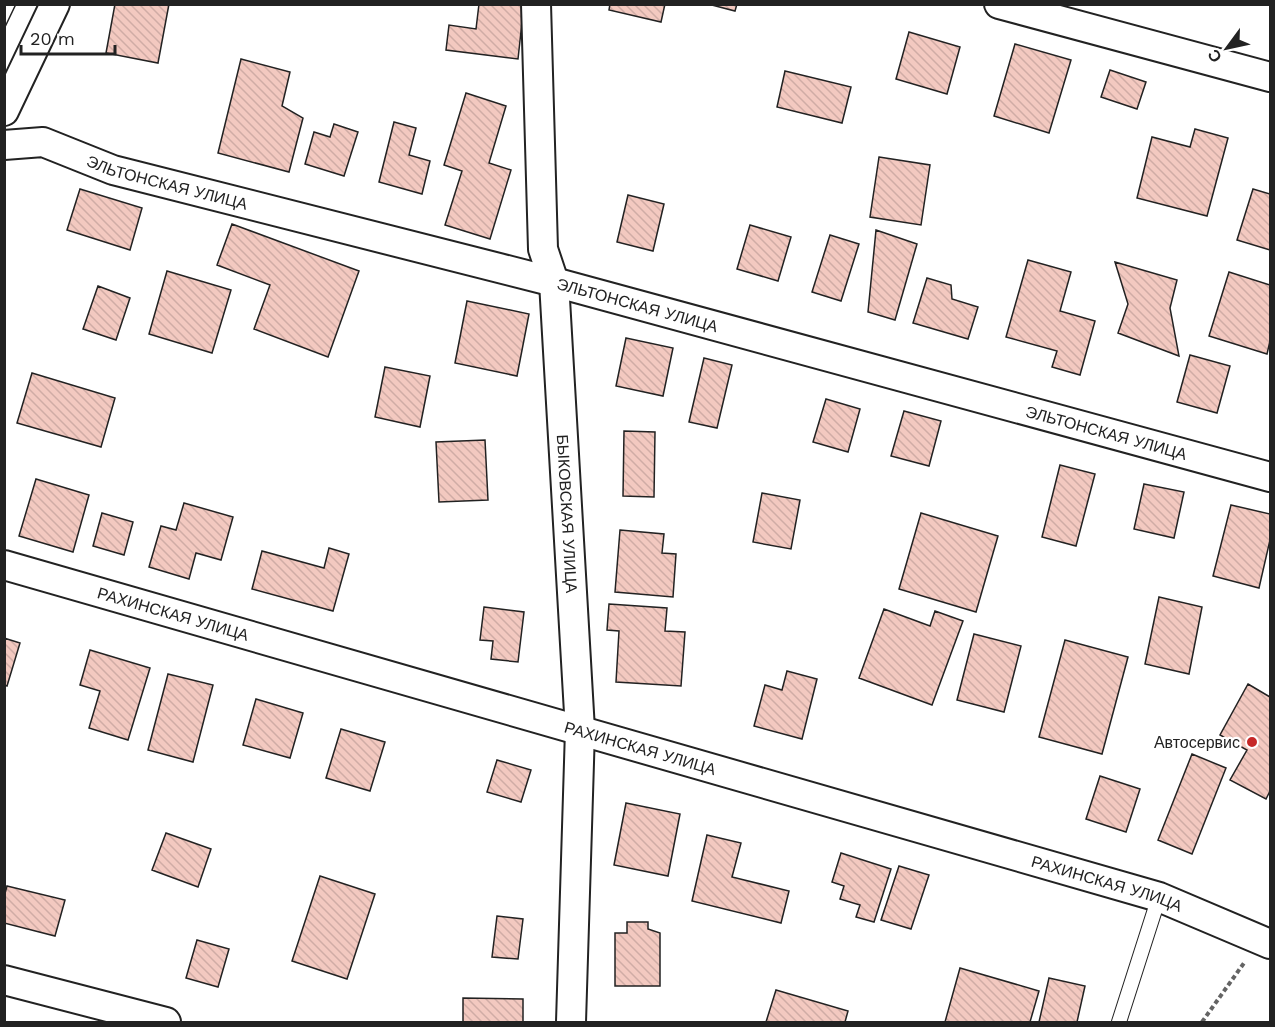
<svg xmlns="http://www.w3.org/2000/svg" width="1275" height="1027" font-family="'Work Sans',sans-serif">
<defs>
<pattern id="building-back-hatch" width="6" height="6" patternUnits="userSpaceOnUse" patternTransform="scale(1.5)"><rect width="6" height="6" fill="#f3c9c0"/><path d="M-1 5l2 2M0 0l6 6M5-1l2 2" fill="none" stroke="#d0aca5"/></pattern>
</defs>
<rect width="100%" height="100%" fill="#fff"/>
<path fill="url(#building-back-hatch)" stroke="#222" stroke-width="1.5" d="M 115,4 L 169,4 L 158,63 L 106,53 Z
M 479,4 L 524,4 L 518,59 L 446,50 L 449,25 L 476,29 Z
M 610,4 L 665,4 L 661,22 L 609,10 Z
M 708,4 L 737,4 L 735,11 Z
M 909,32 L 960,47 L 947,94 L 896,79 Z
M 1015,44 L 1071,60 L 1049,133 L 994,116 Z
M 241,59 L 290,72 L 282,106 L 303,118 L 289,172 L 218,153 Z
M 1110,70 L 1146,82 L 1137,109 L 1101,97 Z
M 785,71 L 851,87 L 842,123 L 777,107 Z
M 466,93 L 506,106 L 489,163 L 511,170 L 490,239 L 445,225 L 462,171 L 444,165 Z
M 394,122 L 416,128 L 409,155 L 430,161 L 422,194 L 379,182 Z
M 334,124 L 358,132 L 344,176 L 305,164 L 314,132 L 330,137 Z
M 1195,129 L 1228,138 L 1207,216 L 1137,198 L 1152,137 L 1190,147 Z
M 879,157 L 930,165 L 921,225 L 870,217 Z
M 80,189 L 142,208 L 130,250 L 67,230 Z
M 1253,189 L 1270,194 L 1270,250 L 1237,240 Z
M 628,195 L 664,204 L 653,251 L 617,242 Z
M 232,224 L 359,271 L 328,357 L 254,329 L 270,285 L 217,265 Z
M 750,225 L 791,237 L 778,281 L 737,269 Z
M 876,230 L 917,244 L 895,320 L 868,312 Z
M 830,235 L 859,244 L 841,301 L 812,292 Z
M 1028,260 L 1071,272 L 1060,311 L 1095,321 L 1080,375 L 1052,367 L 1057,351 L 1006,337 Z
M 1115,262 L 1177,280 L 1170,308 L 1179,356 L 1118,333 L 1128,304 Z
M 167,271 L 231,290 L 212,353 L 149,334 Z
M 1229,272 L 1270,285 L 1270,341 L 1267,354 L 1209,336 Z
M 927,278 L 951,285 L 952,299 L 978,307 L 968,339 L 913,323 Z
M 98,286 L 130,298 L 116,340 L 83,329 Z
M 467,301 L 529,314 L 517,376 L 455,363 Z
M 626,338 L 673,348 L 663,396 L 616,386 Z
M 1190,355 L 1230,366 L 1217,413 L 1177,402 Z
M 704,358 L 732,365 L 717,428 L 689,422 Z
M 385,367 L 430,376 L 420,427 L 375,417 Z
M 32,373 L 115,398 L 101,447 L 17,423 Z
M 826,399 L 860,409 L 848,452 L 813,442 Z
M 904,411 L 941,421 L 929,466 L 891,456 Z
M 624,431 L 655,432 L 654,497 L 623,496 Z
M 485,440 L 488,500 L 439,502 L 436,442 Z
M 1060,465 L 1095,474 L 1076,546 L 1042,537 Z
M 36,479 L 89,495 L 73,552 L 19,536 Z
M 1144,484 L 1184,492 L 1174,538 L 1134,529 Z
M 762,493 L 800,500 L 791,549 L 753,542 Z
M 184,503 L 233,517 L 221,560 L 196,553 L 189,579 L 149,567 L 161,526 L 176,530 Z
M 1231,505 L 1270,514 L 1270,540 L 1259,588 L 1213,576 Z
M 102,513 L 133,522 L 124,555 L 93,546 Z
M 921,513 L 998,536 L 976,612 L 899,589 Z
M 620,530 L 664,534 L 662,553 L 676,554 L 673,597 L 615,592 Z
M 329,548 L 349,554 L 333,611 L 252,589 L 262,551 L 324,568 Z
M 1159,597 L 1202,607 L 1189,674 L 1145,664 Z
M 609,604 L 667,608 L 665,631 L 685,632 L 681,686 L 616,682 L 619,631 L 607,630 Z
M 484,607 L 524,612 L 518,662 L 491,659 L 493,641 L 480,640 Z
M 884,609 L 930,626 L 935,611 L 963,621 L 932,705 L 859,678 Z
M 974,634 L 1021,646 L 1004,712 L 957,700 Z
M 4,638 L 20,643 L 7,686 L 4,685 Z
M 1065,640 L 1128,657 L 1102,754 L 1039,737 Z
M 90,650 L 150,668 L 128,740 L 89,728 L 100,691 L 80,685 Z
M 787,671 L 817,679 L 802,739 L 754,726 L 765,685 L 782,690 Z
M 168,674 L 213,685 L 193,762 L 148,750 Z
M 1248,684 L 1270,697 L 1270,791 L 1266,799 L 1230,780 L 1247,750 L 1220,735 Z
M 256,699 L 303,713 L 290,758 L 243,745 Z
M 341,729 L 385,742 L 370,791 L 326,778 Z
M 1192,754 L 1226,768 L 1192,854 L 1158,840 Z
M 497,760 L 531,770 L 521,802 L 487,792 Z
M 1100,776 L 1140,789 L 1126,832 L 1086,819 Z
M 626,803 L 680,814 L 668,876 L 614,865 Z
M 166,833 L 211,849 L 198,887 L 152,870 Z
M 707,835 L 741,843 L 732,877 L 789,891 L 781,923 L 692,901 Z
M 841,853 L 891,869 L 874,922 L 856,917 L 860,905 L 840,899 L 844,886 L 832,882 Z
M 899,866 L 929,875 L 911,929 L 881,920 Z
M 320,876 L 375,894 L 347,979 L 292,961 Z
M 7,886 L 65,900 L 55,936 L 4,923 L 4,897 Z
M 497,916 L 523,919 L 518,959 L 492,957 Z
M 627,922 L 648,922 L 648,929 L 660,933 L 660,986 L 615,986 L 615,933 L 627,933 Z
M 197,940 L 229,949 L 218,987 L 186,978 Z
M 960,968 L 1039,991 L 1030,1022 L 945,1022 Z
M 1049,978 L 1085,986 L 1077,1022 L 1039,1022 Z
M 776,990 L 848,1011 L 845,1022 L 766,1022 Z
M 463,998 L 523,999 L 523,1022 L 463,1022 Z"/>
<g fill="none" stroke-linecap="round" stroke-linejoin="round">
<defs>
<path id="lane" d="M 1119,1022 L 1159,897"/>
<g id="street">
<path id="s1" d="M 536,4 L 543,249 L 554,282 L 580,730 L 571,1022"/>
<path d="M 999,4 L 1270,77"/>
<path d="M 4,111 L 55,4"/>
<path id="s2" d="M 4,145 L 43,142 L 113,170 L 554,282 L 1270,477"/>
<path id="s3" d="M 4,565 L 1159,897 L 1270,944"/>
<path d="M 4,980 L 166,1022"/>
</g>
</defs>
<use href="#lane" stroke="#222" stroke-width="16"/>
<use href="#street" stroke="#222" stroke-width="32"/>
<path stroke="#646464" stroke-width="4" stroke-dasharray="4.5 3" stroke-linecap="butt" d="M 1202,1022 L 1244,963"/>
<use href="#lane" stroke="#fff" stroke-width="14"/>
<use href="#street" stroke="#fff" stroke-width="28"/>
<path stroke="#222" stroke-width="1.5" d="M 4,29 L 16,4"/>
</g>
<circle fill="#c62828" stroke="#fff" stroke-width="2" cx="1252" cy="742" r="6"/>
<g text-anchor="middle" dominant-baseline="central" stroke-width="4.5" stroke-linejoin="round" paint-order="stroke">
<g font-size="16" fill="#222" stroke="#fff">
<text stroke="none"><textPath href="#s2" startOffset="170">ЭЛЬТОНСКАЯ УЛИЦА</textPath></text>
<text stroke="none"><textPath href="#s2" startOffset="656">ЭЛЬТОНСКАЯ УЛИЦА</textPath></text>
<text stroke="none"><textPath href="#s2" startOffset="1142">ЭЛЬТОНСКАЯ УЛИЦА</textPath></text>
<text stroke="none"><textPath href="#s1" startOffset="512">БЫКОВСКАЯ УЛИЦА</textPath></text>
<text stroke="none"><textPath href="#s3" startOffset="176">РАХИНСКАЯ УЛИЦА</textPath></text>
<text stroke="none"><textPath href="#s3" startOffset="662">РАХИНСКАЯ УЛИЦА</textPath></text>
<text stroke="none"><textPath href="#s3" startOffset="1148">РАХИНСКАЯ УЛИЦА</textPath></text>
</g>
<g font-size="16" fill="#222" stroke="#fff" text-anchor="end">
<text x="1240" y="742">Автосервис</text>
</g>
</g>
<rect width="1275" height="1027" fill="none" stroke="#222222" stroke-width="12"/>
<g transform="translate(1227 48) rotate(237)" stroke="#ffffff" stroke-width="4.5" paint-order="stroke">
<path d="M0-4.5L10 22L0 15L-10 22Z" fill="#222222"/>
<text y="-9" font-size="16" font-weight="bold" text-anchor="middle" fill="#222222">С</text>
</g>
<path d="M21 45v9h94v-9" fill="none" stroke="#222222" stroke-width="3"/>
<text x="30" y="45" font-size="18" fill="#222222" stroke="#ffffff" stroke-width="4.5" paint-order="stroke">20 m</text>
</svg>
